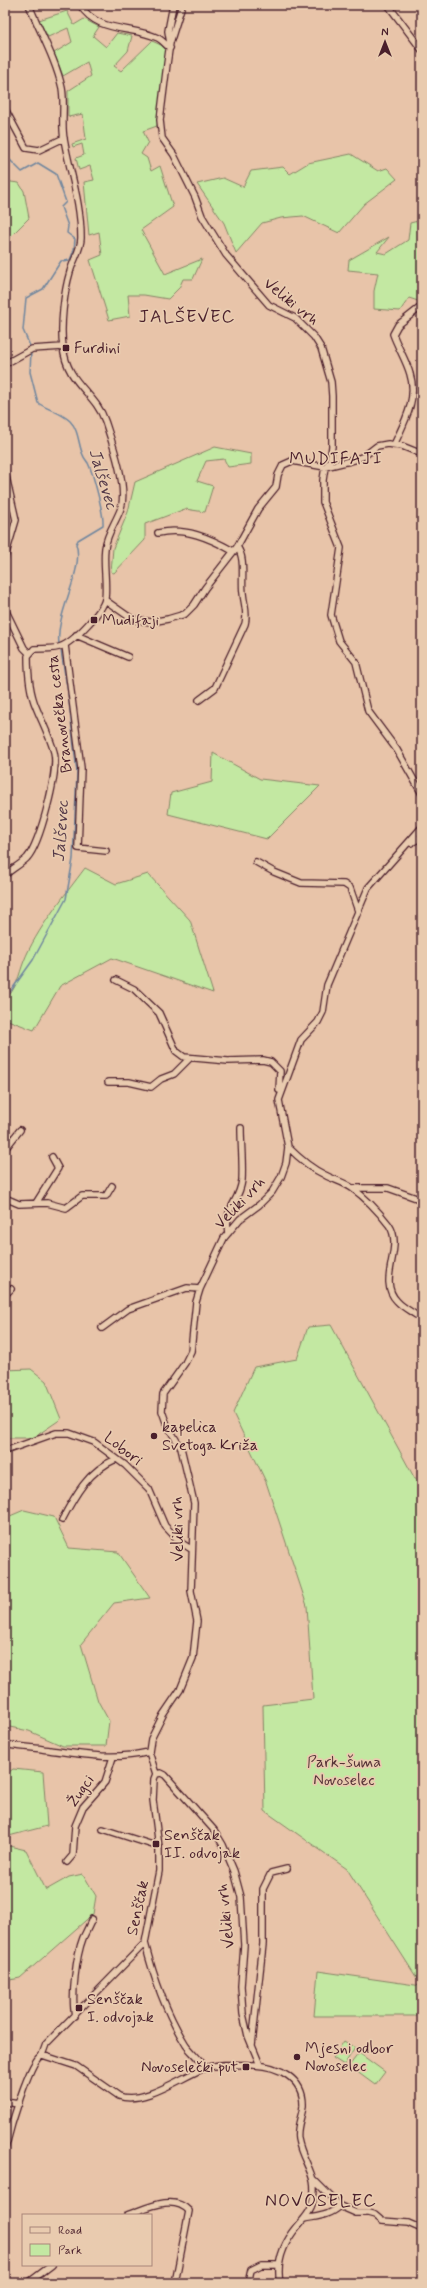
<svg xmlns="http://www.w3.org/2000/svg" width="427" height="2288" font-family="Mynerve,sans-serif">
<rect width="100%" height="100%" fill="#e8c4a9"/>
<filter id="ink" filterUnits="userSpaceOnUse"><feTurbulence type="fractalNoise" baseFrequency=".025" numOctaves="2"/><feDisplacementMap in="SourceGraphic" scale="8" xChannelSelector="R" yChannelSelector="G"/><feConvolveMatrix kernelMatrix="1 2 1 2 8 2 1 2 1" color-interpolation-filters="sRGB"/></filter>
<g filter="url(#ink)">
<path fill="#c3e8a2" stroke="#868466" d="M 67,11 L 74,25 L 84,19 L 99,27 L 93,36 L 106,47 L 117,33 L 132,36 L 128,51 L 114,66 L 121,71 L 152,41 L 161,45 L 167,51 L 157,126 L 143,131 L 148,142 L 141,154 L 147,158 L 151,171 L 160,166 L 173,207 L 141,230 L 165,274 L 202,259 L 193,279 L 183,279 L 179,288 L 168,299 L 144,295 L 128,295 L 130,316 L 109,320 L 90,260 L 102,255 L 99,232 L 89,235 L 84,182 L 94,180 L 90,166 L 79,170 L 76,158 L 84,155 L 82,144 L 73,147 L 72,144 L 86,139 L 83,114 L 68,117 L 68,91 L 91,76 L 87,62 L 63,76 L 54,53 L 72,42 L 68,28 L 48,37 L 39,20 Z
M 351,154 L 378,171 L 387,168 L 397,179 L 364,204 L 339,233 L 303,216 L 281,218 L 262,223 L 236,253 L 224,223 L 197,184 L 223,178 L 243,187 L 251,171 L 283,167 L 290,174 L 308,163 Z
M 5,175 L 11,182 L 19,183 L 24,191 L 29,218 L 5,242 Z
M 422,220 L 422,300 L 418,301 L 409,298 L 400,311 L 374,309 L 374,291 L 378,273 L 348,270 L 349,260 L 389,237 L 377,252 L 386,254 L 408,240 L 410,223 Z
M 215,447 L 251,454 L 251,464 L 228,467 L 224,459 L 206,461 L 197,481 L 213,486 L 205,512 L 185,509 L 145,524 L 145,540 L 114,573 L 111,572 L 113,548 L 128,512 L 135,482 Z
M 213,753 L 260,779 L 320,786 L 267,839 L 168,814 L 171,793 L 212,782 Z
M 85,868 L 116,884 L 148,874 L 190,920 L 213,993 L 112,958 L 60,986 L 34,1030 L 5,1019 L 5,999 C 16,991 19,974 24,961 C 36,930 65,895 85,868 Z
M 331,1325 L 415,1479 L 422,1481 L 422,2016 L 314,2016 L 318,1971 L 422,1986 L 347,1869 L 265,1811 L 263,1705 L 313,1699 L 307,1606 L 266,1482 L 233,1413 L 254,1367 L 297,1359 L 308,1327 Z
M 31,1369 L 46,1381 L 61,1419 L 33,1438 L 5,1438 L 5,1370 Z
M 24,1510 L 54,1517 L 69,1548 L 118,1552 L 150,1598 L 114,1603 L 81,1644 L 98,1701 L 109,1721 L 106,1746 L 63,1746 L 29,1731 L 5,1726 L 5,1511 L 10,1516 Z
M 13,1769 L 43,1772 L 47,1826 L 5,1837 L 5,1775 Z
M 5,1845 L 26,1850 L 46,1890 L 69,1877 L 83,1874 L 96,1896 L 93,1914 L 20,1978 L 5,1981 Z
M 344,2041 L 355,2048 L 344,2065 L 333,2058 Z
M 359,2053 L 385,2072 L 375,2085 L 349,2066 Z"/>
<g fill="none" stroke-linecap="round" stroke-linejoin="round">
<path stroke="#70869e" stroke-width="1.5" d="M 5,155 L 22,172 L 38,163 L 56,174 L 66,202 L 61,207 L 68,226 L 67,233 L 75,239 L 74,250 L 70,260 L 61,261 L 43,289 L 26,298 L 23,330 L 30,346
M 31,351 L 30,372 L 38,403 C 48,410 60,412 70,421 C 79,430 78,444 83,455 C 84,458 86,460 88,463 C 93,473 104,514 103,525 L 78,540 L 76,544 C 85,570 55,613 59,644
M 5,995 L 10,992 L 33,960 L 66,899 L 73,859 L 77,773 L 68,693 L 61,651"/>
<defs>
<path id="minor" d="M 80,5 C 98,34 131,25 158,38 C 162,40 166,45 170,48
M 182,5 L 170,43 L 167,64 L 160,120 L 162,138 L 174,155 L 195,197 L 202,216 L 226,255 L 269,305 L 295,318 L 314,337 L 321,348 L 331,382 L 332,396 L 332,446 L 330,461 L 325,467 L 323,480 L 323,502 L 341,548 L 331,615 L 339,641 L 356,662 L 368,711 L 397,750 L 422,794
M 388,5 L 422,50
M 170,43 L 168,31 L 173,5
M 5,109 L 26,148 L 39,150 L 64,138
M 5,364 L 32,349 L 63,347
M 394,445 C 404,423 418,399 410,374 C 406,360 398,348 393,334 L 398,325 L 422,306
M 5,472 L 16,520 L 5,557
M 158,533 C 185,527 210,538 233,551
M 105,600 L 132,619 L 151,622 L 168,619 L 185,614 L 194,605 L 205,588 L 237,547 L 258,509 L 276,487 L 278,475 L 283,465 L 292,461 L 325,467 L 354,460 L 364,456 L 377,446 L 388,444 L 402,446 L 422,454
M 5,609 L 24,648 L 29,653
M 76,635 L 128,657
M 65,645 L 81,768 L 78,848 L 106,851
M 199,700 L 215,688 L 245,624 C 248,613 244,605 243,593 C 241,579 246,558 237,547
M 411,843 L 422,837
M 256,862 L 274,872 L 301,883 L 344,884 L 350,888 L 358,911
M 5,875 C 12,869 21,864 27,858 C 40,844 59,771 54,752 C 50,737 42,722 36,707 C 29,691 28,673 28,656 L 34,649 C 43,648 54,650 62,646 C 74,641 103,611 105,599 C 107,582 103,565 105,548 C 107,533 116,522 121,508 C 128,487 112,442 105,421 C 95,392 67,384 63,347 C 60,326 64,292 70,272 C 73,260 81,250 81,238 C 81,202 70,173 64,139 C 61,122 65,105 62,88 C 56,60 40,32 29,5
M 116,980 L 134,989 L 159,1013 L 176,1051 L 184,1057 L 228,1061 L 263,1060 L 271,1062 L 280,1071 L 279,1090
M 108,1082 L 129,1082 L 151,1087 L 161,1079 L 174,1074 L 190,1058
M 288,1147 C 299,1158 310,1168 325,1175 C 334,1180 344,1182 352,1188 C 366,1198 379,1212 389,1225 C 405,1248 376,1280 397,1301 C 403,1308 414,1313 422,1319
M 5,1149 L 20,1130
M 352,1188 L 388,1188 L 422,1200
M 5,1198 L 19,1204 L 47,1203 L 66,1208 L 82,1196 L 106,1196 L 112,1186
M 36,1203 L 58,1168 L 52,1157
M 228,1233 C 224,1206 239,1204 242,1180 C 243,1163 241,1145 241,1128
M 5,1295 L 11,1289
M 102,1328 L 128,1309 L 187,1288 L 200,1289
M 5,1451 L 56,1433 L 69,1433 L 94,1442 L 125,1465 L 149,1489 L 165,1526 L 180,1542 L 191,1549
M 62,1520 C 75,1495 88,1471 116,1459
M 5,1744 C 17,1747 29,1747 42,1749 C 79,1754 112,1761 149,1752
M 156,1774 L 149,1752 L 151,1739 L 163,1715 L 180,1690 L 193,1658 L 197,1621 L 191,1591 L 194,1503 L 181,1448 L 167,1425 L 162,1411 L 163,1394 L 185,1363 L 191,1351 L 196,1302 L 200,1289 L 224,1238 L 240,1219 L 259,1205 L 272,1192 L 281,1177 L 286,1163 L 288,1147 L 279,1100 L 301,1040 L 318,1022 L 323,1012 L 327,985 L 368,888 L 422,827
M 156,1774 L 161,1773 L 165,1775 L 214,1830 L 223,1845 L 234,1871 L 241,1897 L 244,1945 L 241,1986 L 243,2014 L 248,2036 L 260,2065
M 103,1829 L 159,1847
M 67,1862 L 73,1855 L 75,1826 L 83,1807 L 105,1782 L 113,1757
M 145,1943 C 154,1979 166,2013 186,2045 C 192,2053 201,2060 205,2068
M 75,2016 C 71,1997 76,1956 83,1938 C 86,1932 89,1926 92,1919
M 252,2045 L 263,1944 L 263,1889 L 271,1873 L 287,1869
M 42,2055 L 46,2044 L 145,1943 L 159,1871 L 159,1847 L 153,1800 L 154,1779 L 156,1774
M 5,2102 L 19,2104
M 5,2149 C 9,2133 29,2060 42,2055 L 76,2066 L 119,2096 C 144,2105 181,2077 205,2068 C 220,2063 239,2065 254,2065 C 278,2066 304,2078 303,2106 C 302,2117 296,2127 298,2139 C 303,2166 321,2175 311,2208 C 308,2215 302,2221 297,2227 C 283,2244 276,2262 280,2283
M 314,2180 L 340,2206 L 356,2213 L 368,2213 L 375,2215 L 382,2221 L 408,2223 L 422,2229
M 127,2215 C 145,2209 173,2193 189,2211 L 175,2283
M 304,2219 C 318,2216 330,2216 340,2206
M 28,2283 L 52,2265
M 248,2283 L 251,2270 L 261,2265 L 279,2265"/>
</defs>
<use href="#minor" stroke="#4a1f2b" stroke-width="8"/>
<use href="#minor" stroke="#e9cbaf" stroke-width="5.5"/>
</g>
</g>
<g fill="#4a1f2b" stroke="#e9cbaf" stroke-width="1.5">
<rect x="62" y="344" width="8" height="8" rx="2"/>
<rect x="90" y="616" width="8" height="8" rx="2"/>
<circle cx="154" cy="1436" r="4"/>
<rect x="152" y="1840" width="8" height="8" rx="2"/>
<rect x="75" y="2004" width="8" height="8" rx="2"/>
<circle cx="297" cy="2057" r="4"/>
<rect x="242" y="2063" width="8" height="8" rx="2"/>
</g>
<g text-anchor="middle" dominant-baseline="central" stroke-width="3.5" stroke-linejoin="round" paint-order="stroke">
<g font-size="16" fill="#4a1f2b" stroke="#e9cbaf">
<text transform="translate(291 302) rotate(39)">Veliki vrh</text>
<text transform="translate(60 714) rotate(-97)">Branovečka cesta</text>
<text transform="translate(240 1203) rotate(-46)">Veliki vrh</text>
<text transform="translate(123 1449) rotate(38)">Lobori</text>
<text transform="translate(178 1529) rotate(-91)">Veliki vrh</text>
<text transform="translate(81 1791) rotate(-55)">Žugci</text>
<text transform="translate(138 1908) rotate(-78)">Senščak</text>
<text transform="translate(226 1916) rotate(-96)">Veliki vrh</text>
</g>
<g font-size="16" fill="#4a1f2b" stroke="#e9cbaf" text-anchor="start">
<text x="74" y="348">Furdini</text>
<text x="102" y="620">Mudifaji</text>
<text x="162" y="1427">kapelica<tspan x="162" dy="18">Svetoga Križa</tspan></text>
<text x="164" y="1835">Senščak<tspan x="164" dy="18">II. odvojak</tspan></text>
<text x="87" y="1999">Senščak<tspan x="87" dy="18">I. odvojak</tspan></text>
<text x="305" y="2048">Mjesni odbor<tspan x="305" dy="18">Novoselec</tspan></text>
<text x="238" y="2067" text-anchor="end">Novoselečki put</text>
</g>
<g font-size="16" fill="#563337" stroke="#e9cbaf">
<text x="344" y="1762">Park-šuma<tspan x="344" dy="18">Novoselec</tspan></text>
</g>
<g font-size="17" letter-spacing="1" fill="#4a1f2b" stroke="#e9cbaf">
<text x="336" y="459">MUDIFAJI</text>
</g>
<g font-size="17" font-style="italic" fill="#543948" stroke="#e9cbaf">
<text transform="translate(103 479) rotate(73)">Jalševec</text>
<text transform="translate(61 831) rotate(-86)">Jalševec</text>
</g>
<g font-size="18" letter-spacing="1" fill="#4a1f2b" stroke="#e9cbaf">
<text x="187" y="317">JALŠEVEC</text>
<text x="321" y="2201">NOVOSELEC</text>
</g>
</g>
<rect width="427" height="2288" fill="none" stroke="#e9cbaf" stroke-width="20"/>
<rect x="10" y="10" width="407" height="2268" fill="none" stroke="#4a1f2b" stroke-width="1.5" filter="url(#ink)"/>
<rect x="22" y="2214" width="130" height="52" fill="#e9cbaf" stroke="#a9867a"/>
<rect x="30" y="2227" width="20" height="6" fill="#e9cbaf" stroke="#a9867a"/>
<text x="58" y="2234" font-size="12" fill="#4a1f2b">Road</text>
<rect x="30" y="2244" width="20" height="12" fill="#c3e8a2" stroke="#a9867a"/>
<text x="58" y="2254" font-size="12" fill="#4a1f2b">Park</text>
<g transform="translate(385 42)" stroke="#e9cbaf" stroke-width="3" paint-order="stroke">
<path d="M0-3L7 15L0 10L-7 15Z" fill="#4a1f2b"/>
<text y="-6" font-size="11" font-weight="bold" text-anchor="middle" fill="#4a1f2b">N</text>
</g>
</svg>
